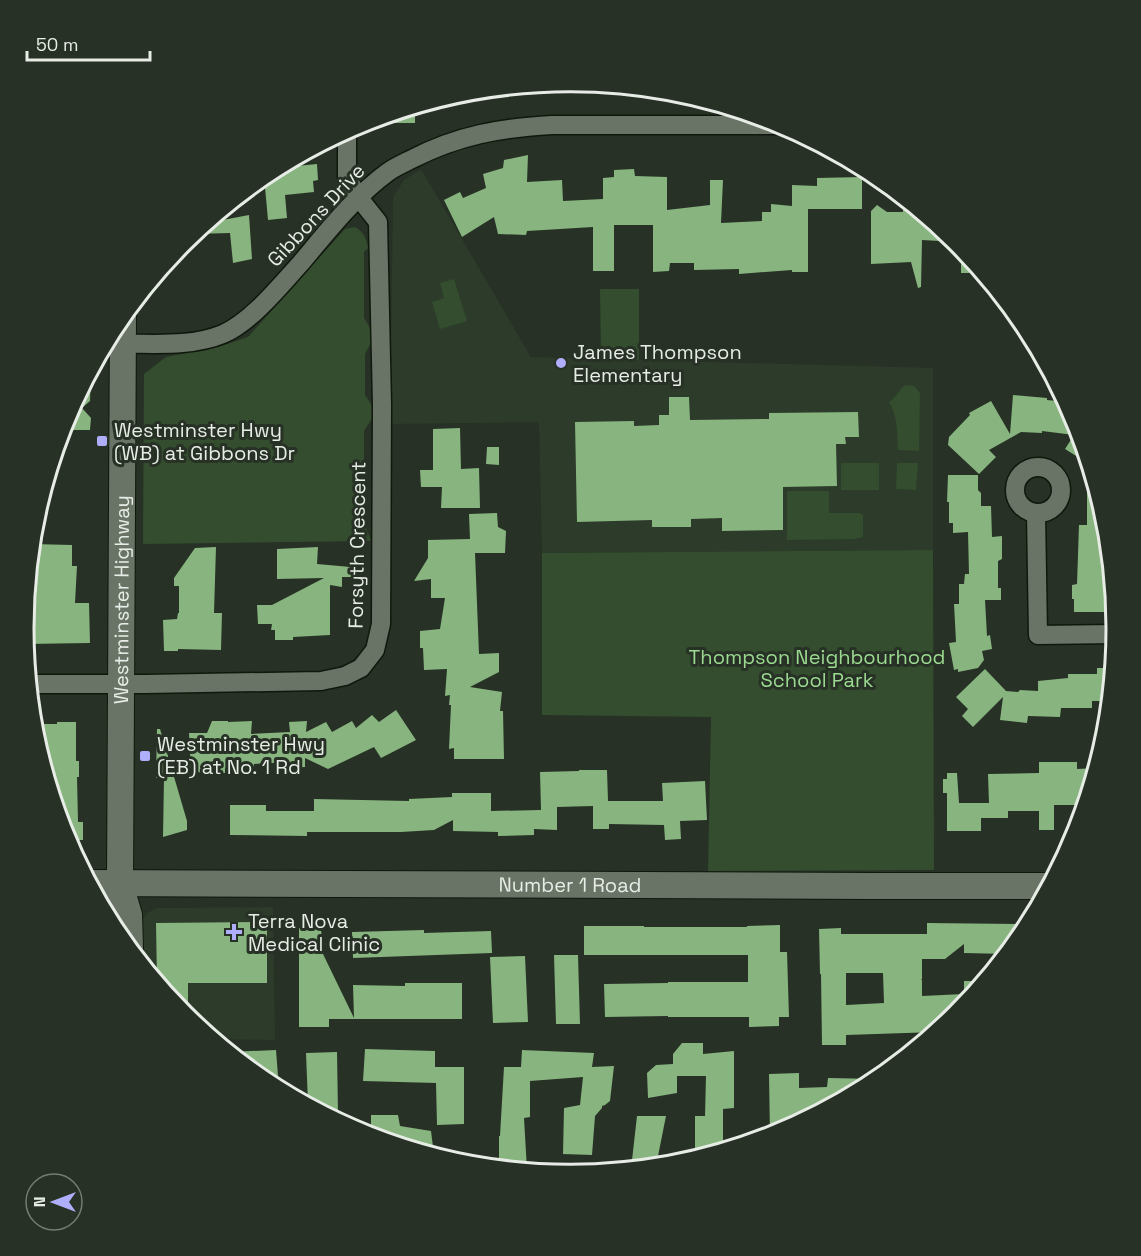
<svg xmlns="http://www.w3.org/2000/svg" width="1141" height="1256" font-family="'Space Grotesk',sans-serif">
<rect width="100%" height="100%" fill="#273125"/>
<path fill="#2d3b2a" d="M 421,169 L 531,357 L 933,368 L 933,550 L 542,553 L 539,422 L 390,424 L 393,197 L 404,180 Z
M 273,907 L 275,1040 L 215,1039 L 184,1014 L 142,963 L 142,921 L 147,913 L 157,908 Z"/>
<path fill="#334d2e" d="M 355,227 C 364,232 366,238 368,248 L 364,252 L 364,318 L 372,331 L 372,341 L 365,354 L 365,395 L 373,407 L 373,417 L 364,431 L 364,522 L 371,541 L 143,544 L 144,374 L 166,357 L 221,346 L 248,337 L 345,229 Z
M 454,279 L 467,321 L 440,329 L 432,302 L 444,298 L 440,283 Z
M 600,289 L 639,289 L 639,360 L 601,360 Z
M 905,385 L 914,386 L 920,393 L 919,451 L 898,450 C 897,434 898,417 889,402 C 897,397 897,392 905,385 Z
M 841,463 L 879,463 L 879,490 L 841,490 Z
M 897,463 L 918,463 L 916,490 L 896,489 Z
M 829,491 L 829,513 L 860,513 L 863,515 L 863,537 L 855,539 L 787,540 L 787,491 Z
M 933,550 L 934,870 L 708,871 L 711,717 L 542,715 L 542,553 Z"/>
<path fill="#87b47f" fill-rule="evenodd" d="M 415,107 L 415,123 L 374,123 L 373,120 Z
M 528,155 L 527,182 L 562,180 L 563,201 L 603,199 L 603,178 L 614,177 L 614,170 L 634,169 L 635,176 L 667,177 L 667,210 L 710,205 L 710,180 L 723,180 L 721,223 L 762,221 L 762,212 L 771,212 L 771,204 L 792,206 L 792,185 L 817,186 L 817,178 L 862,177 L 862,209 L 808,209 L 808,272 L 792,272 L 792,270 L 739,274 L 739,269 L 694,270 L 694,263 L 670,263 L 669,271 L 653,272 L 653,225 L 614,225 L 614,271 L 593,271 L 593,227 L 527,231 L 526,235 L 498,234 L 494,217 L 462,237 L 444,200 L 460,192 L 463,198 L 486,188 L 483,174 L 503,168 L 504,160 Z
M 317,164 L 318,180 L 313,181 L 314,192 L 285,195 L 287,218 L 268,220 L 264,176 L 277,168 Z
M 903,197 L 957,242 L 922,240 L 921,287 L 918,288 L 911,262 L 871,264 L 871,211 L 877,205 L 887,212 L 903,212 Z
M 249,215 L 252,259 L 233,263 L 230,233 L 193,234 L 207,223 Z
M 961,246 L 977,266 L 982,273 L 961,273 Z
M 91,371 L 90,401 L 82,408 L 91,418 L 90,430 L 66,430 L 66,423 L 64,423 L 66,419 Z
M 1013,395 L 1047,398 L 1047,400 L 1067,402 L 1076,420 L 1089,464 L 1065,449 L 1074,435 L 1042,431 L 1042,433 L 1021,432 L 989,450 L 996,457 L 979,474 L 948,445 L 949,437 L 970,415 L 969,413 L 991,401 L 1010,434 Z
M 669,397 L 689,397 L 690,420 L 769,419 L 769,413 L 858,412 L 859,437 L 845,437 L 846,444 L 836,444 L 837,486 L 783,487 L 783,530 L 722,531 L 722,518 L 691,519 L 691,527 L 652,527 L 652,520 L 577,522 L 575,422 L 634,421 L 634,426 L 659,425 L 659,415 L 669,415 Z
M 460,428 L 461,469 L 479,468 L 480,508 L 441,508 L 442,487 L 421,487 L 420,470 L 433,470 L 433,429 Z
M 487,447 L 499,447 L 499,465 L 486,464 Z
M 948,475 L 978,475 L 978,490 L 981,493 L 981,506 L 991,506 L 992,537 L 1002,536 L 1002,559 L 998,561 L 998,588 L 1001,588 L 1001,600 L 985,600 L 987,636 L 990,635 L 992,649 L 982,651 L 984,660 L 978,668 L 958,672 L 958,669 L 954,670 L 949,643 L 956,642 L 954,604 L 959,604 L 959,584 L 964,584 L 965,574 L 969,574 L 968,532 L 953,533 L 953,523 L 949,523 L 949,502 L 947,502 Z
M 1087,492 L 1098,492 L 1107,522 L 1109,549 L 1105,549 L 1105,583 L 1113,583 L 1115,612 L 1074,612 L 1074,599 L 1072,599 L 1072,585 L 1077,584 L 1079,525 L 1087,525 Z
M 497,513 L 498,527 L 506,531 L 505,553 L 475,553 L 479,654 L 499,653 L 499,672 L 470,687 L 502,692 L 500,711 L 503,711 L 504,759 L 454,759 L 454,748 L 449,749 L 451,705 L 449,705 L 450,695 L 445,696 L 447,669 L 424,670 L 423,648 L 420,648 L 420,631 L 440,629 L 445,598 L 431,598 L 431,579 L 414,581 L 428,558 L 428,540 L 470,539 L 469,514 Z
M 32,544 L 72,545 L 72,566 L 77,566 L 75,603 L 89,603 L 90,643 L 26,644 L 24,628 Z
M 216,547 L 214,613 L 222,613 L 221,650 L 178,649 L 178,651 L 164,651 L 163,620 L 177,619 L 178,613 L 179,613 L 179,586 L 174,586 L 174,578 L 195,548 Z
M 318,547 L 317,564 L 362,568 L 361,577 L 342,577 L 342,587 L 330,585 L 330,635 L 293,637 L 293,640 L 275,640 L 275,630 L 271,630 L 272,624 L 258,624 L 257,605 L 272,605 L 324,578 L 277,579 L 277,549 Z
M 1097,668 L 1113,668 L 1110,701 L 1092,701 L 1092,708 L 1061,708 L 1060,717 L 1028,716 L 1027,723 L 1000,720 L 1003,697 L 973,727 L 962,716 L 968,709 L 956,697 L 985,669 L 1006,691 L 1018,692 L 1020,690 L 1038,691 L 1038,681 L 1068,678 L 1068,674 L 1097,674 Z
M 396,710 L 416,740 L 381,758 L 374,747 L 328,769 L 305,758 L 305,767 L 287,768 L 287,763 L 269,763 L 254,764 L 254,768 L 225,768 L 225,773 L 191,772 L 189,733 L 207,733 L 212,721 L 228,721 L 228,722 L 252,721 L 251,734 L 290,732 L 289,722 L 307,721 L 306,732 L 326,722 L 332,732 L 352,721 L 356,728 L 372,715 L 379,722 Z
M 57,722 L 76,722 L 76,761 L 79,761 L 79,777 L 77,777 L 78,822 L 83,822 L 83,840 L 67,840 L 65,837 L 45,770 L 45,751 L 40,751 L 39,750 L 39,724 L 57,724 Z
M 157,729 L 160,729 L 187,821 L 187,830 L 163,837 L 164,777 L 156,778 Z
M 1039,762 L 1077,762 L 1077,769 L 1097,768 L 1085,805 L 1054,805 L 1054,830 L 1039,830 L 1039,811 L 1008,811 L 1008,818 L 981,818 L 981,831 L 947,831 L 947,793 L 943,793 L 943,779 L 947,779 L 947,773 L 957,773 L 959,803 L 989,803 L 988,774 L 1039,773 Z
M 579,770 L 607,770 L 608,801 L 663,801 L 662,783 L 705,781 L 707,820 L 680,821 L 681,839 L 665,840 L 664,825 L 609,824 L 609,829 L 593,829 L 593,806 L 557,807 L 557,830 L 534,829 L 534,835 L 498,836 L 498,832 L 453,831 L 453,820 L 434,830 L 401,832 L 307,832 L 307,836 L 230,835 L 230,805 L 266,805 L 266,811 L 314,811 L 314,799 L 409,801 L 409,799 L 452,797 L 452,793 L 491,793 L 491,811 L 541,810 L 540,772 L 579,771 Z
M 267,922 L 267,983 L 188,983 L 188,1018 L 157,981 L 156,923 Z
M 927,923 L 1029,924 L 1025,932 L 1007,954 L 964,953 L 964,944 L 945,959 L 922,959 L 922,979 L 921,980 L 922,980 L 922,996 L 964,994 L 964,981 L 984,981 L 957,1015 L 936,1032 L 846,1035 L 846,1045 L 822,1045 L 821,974 L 820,974 L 819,929 L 841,928 L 841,934 L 927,934 ZM 846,973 L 883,973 L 884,1003 L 846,1005 Z
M 780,925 L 780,952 L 787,952 L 789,1017 L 779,1017 L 779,1026 L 749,1027 L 749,1017 L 668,1017 L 668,1016 L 605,1017 L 604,984 L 668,983 L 668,982 L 748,982 L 748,955 L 584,955 L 584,926 L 644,926 L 644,927 L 747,927 L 747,926 Z
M 299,928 L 321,928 L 323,954 L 354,1018 L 353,985 L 405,986 L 405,983 L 462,983 L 462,1019 L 329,1019 L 329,1027 L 299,1027 Z
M 424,930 L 424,933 L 491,931 L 492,953 L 353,958 L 352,932 Z
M 554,955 L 578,955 L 580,1024 L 556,1024 Z
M 525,956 L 528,1022 L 493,1023 L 490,957 Z
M 682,1043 L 703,1043 L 703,1054 L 734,1051 L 734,1108 L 723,1109 L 723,1150 L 695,1158 L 695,1116 L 705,1116 L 706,1076 L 677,1076 L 677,1093 L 648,1098 L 647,1073 L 656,1065 L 673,1064 L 673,1054 Z
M 365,1049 L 435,1051 L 435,1067 L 464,1067 L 464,1124 L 437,1125 L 436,1083 L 363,1081 Z
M 276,1050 L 278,1076 L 259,1076 L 230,1052 Z
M 522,1050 L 594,1053 L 592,1067 L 614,1066 L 610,1101 L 605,1105 L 602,1106 L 602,1108 L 595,1116 L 592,1155 L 563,1154 L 564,1108 L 580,1105 L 583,1077 L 530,1081 L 530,1117 L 524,1118 L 527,1170 L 499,1167 L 499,1136 L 500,1136 L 504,1067 L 521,1067 Z
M 337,1052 L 338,1113 L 325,1114 L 308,1104 L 306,1053 Z
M 799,1073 L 799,1088 L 827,1087 L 828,1078 L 878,1079 L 779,1133 L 770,1136 L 769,1074 Z
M 371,1115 L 398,1115 L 400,1126 L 431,1131 L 434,1155 L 371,1136 Z
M 637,1116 L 666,1116 L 656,1166 L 631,1169 Z"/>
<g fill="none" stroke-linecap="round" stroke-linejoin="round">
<defs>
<path id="street" d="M 106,344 C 144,342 187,349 223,334 C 251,322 280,286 300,264 C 327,232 354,197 388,172 C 395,167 404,163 412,159 C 459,135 500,128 552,125 L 783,125
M1015 490a23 23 0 1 1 46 0a23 23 0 1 1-46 0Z
M 1036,513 L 1038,635 L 1116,634
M 30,684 L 145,684 L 321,681 L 345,676 L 361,668 L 375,650 L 381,624 L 382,405 L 378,222 L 359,198 L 347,178 L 347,131"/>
<g id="secondary">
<path id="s1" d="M 90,883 L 873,886 L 1049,886"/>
<path d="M 124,898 L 129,915 L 130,948"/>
<path id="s2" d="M 113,925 L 113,916 L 120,884 L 123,316"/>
</g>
</defs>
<use href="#street" stroke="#10180e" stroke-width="21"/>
<use href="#secondary" stroke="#10180e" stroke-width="28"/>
<use href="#street" stroke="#697467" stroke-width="18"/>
<use href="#secondary" stroke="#697467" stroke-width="26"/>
</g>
<g fill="#aeaefa" stroke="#273125" stroke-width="2">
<circle cx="561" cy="363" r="6"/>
<rect x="96" y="435" width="12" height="12" rx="3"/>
<rect x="139" y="750" width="12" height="12" rx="3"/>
<path d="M231 923h6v6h6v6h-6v6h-6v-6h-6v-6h6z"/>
</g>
<g text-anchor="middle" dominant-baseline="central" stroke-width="6" stroke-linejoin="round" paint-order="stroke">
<g font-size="20" fill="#e7ede6" stroke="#273125">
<text transform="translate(316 215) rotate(-47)">Gibbons Drive</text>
<text transform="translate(357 545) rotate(-89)">Forsyth Crescent</text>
<text stroke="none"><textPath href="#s2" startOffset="326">Westminster Highway</textPath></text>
<text stroke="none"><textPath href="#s1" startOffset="480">Number 1 Road</textPath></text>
</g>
<g font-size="20" fill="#e7ede6" stroke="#273125" text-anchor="start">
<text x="573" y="352">James Thompson<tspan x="573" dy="23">Elementary</tspan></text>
<text x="114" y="430">Westminster Hwy<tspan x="114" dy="23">(WB) at Gibbons Dr</tspan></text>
<text x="157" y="744">Westminster Hwy<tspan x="157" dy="23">(EB) at No. 1 Rd</tspan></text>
<text x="248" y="921">Terra Nova<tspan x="248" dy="23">Medical Clinic</tspan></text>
</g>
<g font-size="20" fill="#9bda90" stroke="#273125">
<text x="817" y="657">Thompson Neighbourhood<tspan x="817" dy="23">School Park</tspan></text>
</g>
</g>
<path d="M0 0H1141V1256H0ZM34 628a536 536 0 1 1 1072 0a536 536 0 1 1-1072 0Z" fill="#273125" fill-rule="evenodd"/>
<path fill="none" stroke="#e7ede6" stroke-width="3" d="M34 628a536 536 0 1 1 1072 0a536 536 0 1 1-1072 0Z"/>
<g transform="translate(54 1202) rotate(270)"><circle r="28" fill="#273125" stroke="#747c72" stroke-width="1.5"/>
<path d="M0-4.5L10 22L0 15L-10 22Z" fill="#aeaefa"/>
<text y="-9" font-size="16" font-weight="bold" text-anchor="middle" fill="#e7ede6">N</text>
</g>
<path d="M27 51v9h123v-9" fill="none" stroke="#e7ede6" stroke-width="3"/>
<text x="36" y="51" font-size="18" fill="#e7ede6" stroke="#273125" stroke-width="4.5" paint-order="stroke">50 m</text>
</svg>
